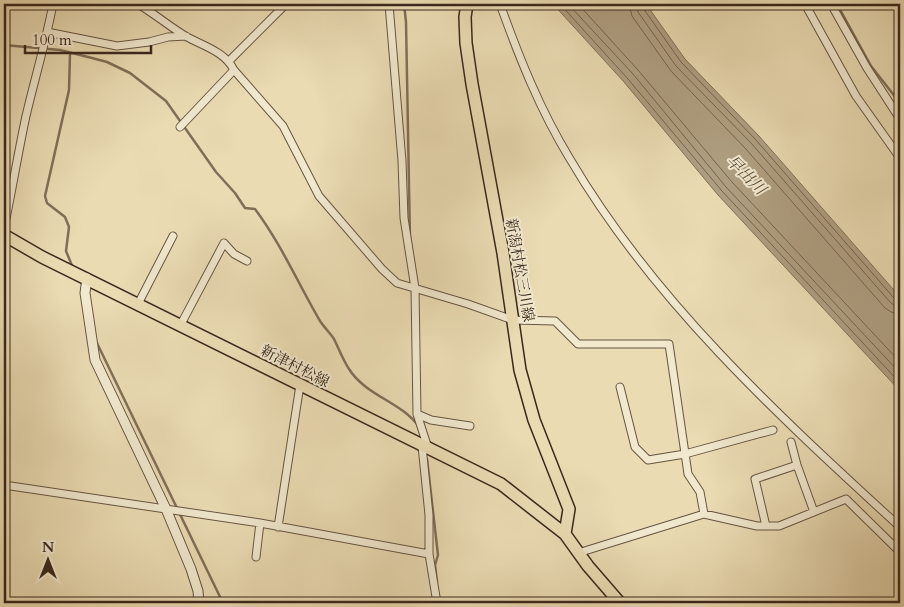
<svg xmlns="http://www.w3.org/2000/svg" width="904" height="607" font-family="Cardo,'Noto Serif JP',serif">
<rect width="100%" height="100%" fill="#eadbb3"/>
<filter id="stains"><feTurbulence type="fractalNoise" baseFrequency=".004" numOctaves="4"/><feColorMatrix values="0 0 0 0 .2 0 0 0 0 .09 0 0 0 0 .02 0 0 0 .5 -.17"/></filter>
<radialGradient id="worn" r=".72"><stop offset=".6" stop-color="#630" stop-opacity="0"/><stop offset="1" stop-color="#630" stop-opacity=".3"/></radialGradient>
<path fill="#ae9e80" stroke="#806f58" d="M 553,4 L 646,4 L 685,59 L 759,136 L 900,297 L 900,391 L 718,195 L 624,82 Z"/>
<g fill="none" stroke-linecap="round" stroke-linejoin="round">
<path stroke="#74634e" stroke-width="1" d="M 560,4 L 628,79 L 722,191 L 900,383
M 568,4 L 633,74 L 726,187 L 900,373
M 578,4 L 638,70 L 732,182 L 900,362
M 629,4 L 632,16 L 671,71 L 745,148 L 885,308 L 891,312 L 900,314
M 636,4 L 638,12 L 676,66 L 751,143 L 890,302 L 895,306 L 900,306
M 643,4 L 643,8 L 681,62 L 755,139 L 894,298 L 900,300"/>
<path stroke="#806f58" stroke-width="2.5" d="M 404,4 L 406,22 L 410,240
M 837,4 L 871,66 L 900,103
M 4,45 L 60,50 L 92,58 L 107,62 L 130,73 L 166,101 L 216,172 L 235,193 L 245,208 L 255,209 C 281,244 298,283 320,321 C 324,327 330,333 334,339 C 339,349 343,360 349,369 C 366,396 402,402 419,427
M 70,54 L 69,90 L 45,196 L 47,203 L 65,217 L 69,227 L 66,251 L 73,268
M 95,339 L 223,603
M 427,459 L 438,555 L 435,565 L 437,582"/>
<defs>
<path id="minor" d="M 138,4 C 155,14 170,27 187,37 C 204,46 225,52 234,70 L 283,126 L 319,196 L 382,269 L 397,283 L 468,304 L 513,320 L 555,321 L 578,344 L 669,344 L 688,474 L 700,492 L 704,514
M 389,4 L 402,161 L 404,218 L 415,288 L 417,414 L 428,448
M 500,4 C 519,57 540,110 570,159 C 654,302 779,416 900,527
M 805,4 L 856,96 L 900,158
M 831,4 L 867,68 L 900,119
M 47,32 L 117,46 L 149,42 L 168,37 L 186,36
M 229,61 L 286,4
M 180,127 L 234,70
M 4,228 C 12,191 18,153 26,116 C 35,78 46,41 53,4
M 138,304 L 173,236
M 180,326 L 224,243 L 234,254 L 247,261
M 620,387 L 635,447 L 648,460 L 685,454 L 773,430
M 417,414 L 431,420 L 470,426
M 791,442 L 797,465 L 814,512
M 422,446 L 429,515 L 429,554 L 437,603
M 4,485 L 260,523 L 429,554
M 766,526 L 755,479 L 797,465
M 278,527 L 300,385
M 578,553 L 704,514 L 757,526 L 779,526 L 846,499 L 900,552
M 256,557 L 260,523"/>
<path id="tertiary" d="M 87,278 L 85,293 L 95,360 L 166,509 L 191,569 L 198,591 L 199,603"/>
<path id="primary" d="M 467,4 L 465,17 L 466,43 L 472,84 L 503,253 L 520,370 L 534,420 L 569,509 L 565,534
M 4,235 L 42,257 L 501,484 L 565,534 L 588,566 L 620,603"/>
</defs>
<use href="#minor" stroke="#665542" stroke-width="9"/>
<use href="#tertiary" stroke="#665542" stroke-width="11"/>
<use href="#primary" stroke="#3a281c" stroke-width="14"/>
<use href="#minor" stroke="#f1e8ce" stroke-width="7"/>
<use href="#tertiary" stroke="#f1e8ce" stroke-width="9"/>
<use href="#primary" stroke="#eadbb3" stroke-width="11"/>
</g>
<g text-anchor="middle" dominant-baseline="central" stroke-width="4" stroke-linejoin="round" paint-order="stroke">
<g font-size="15" fill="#3a281c" stroke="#f1e8ce">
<text transform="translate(520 270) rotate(80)">新潟村松三川線</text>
<text transform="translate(295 366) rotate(27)">新津村松線</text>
</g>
<g font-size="16" font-style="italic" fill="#5d4b3a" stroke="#f1e8ce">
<text transform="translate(746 175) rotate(45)">早出川</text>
</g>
</g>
<rect width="904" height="607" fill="none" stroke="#eadbb3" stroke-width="20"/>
<rect x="5" y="5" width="894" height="597" fill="none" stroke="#3a281c" stroke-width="2.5"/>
<rect x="10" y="10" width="884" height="587" fill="none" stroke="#3a281c"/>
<g transform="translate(48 560)" stroke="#f1e8ce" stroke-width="4" paint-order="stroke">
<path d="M0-4L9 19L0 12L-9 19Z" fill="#3a281c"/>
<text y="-8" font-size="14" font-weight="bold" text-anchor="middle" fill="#3a281c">N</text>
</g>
<path d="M25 45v8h126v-8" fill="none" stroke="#3a281c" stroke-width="2.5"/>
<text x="32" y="45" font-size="15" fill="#3a281c" stroke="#f1e8ce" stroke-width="4" paint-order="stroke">100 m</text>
<rect width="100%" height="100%" filter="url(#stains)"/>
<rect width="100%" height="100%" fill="url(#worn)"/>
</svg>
